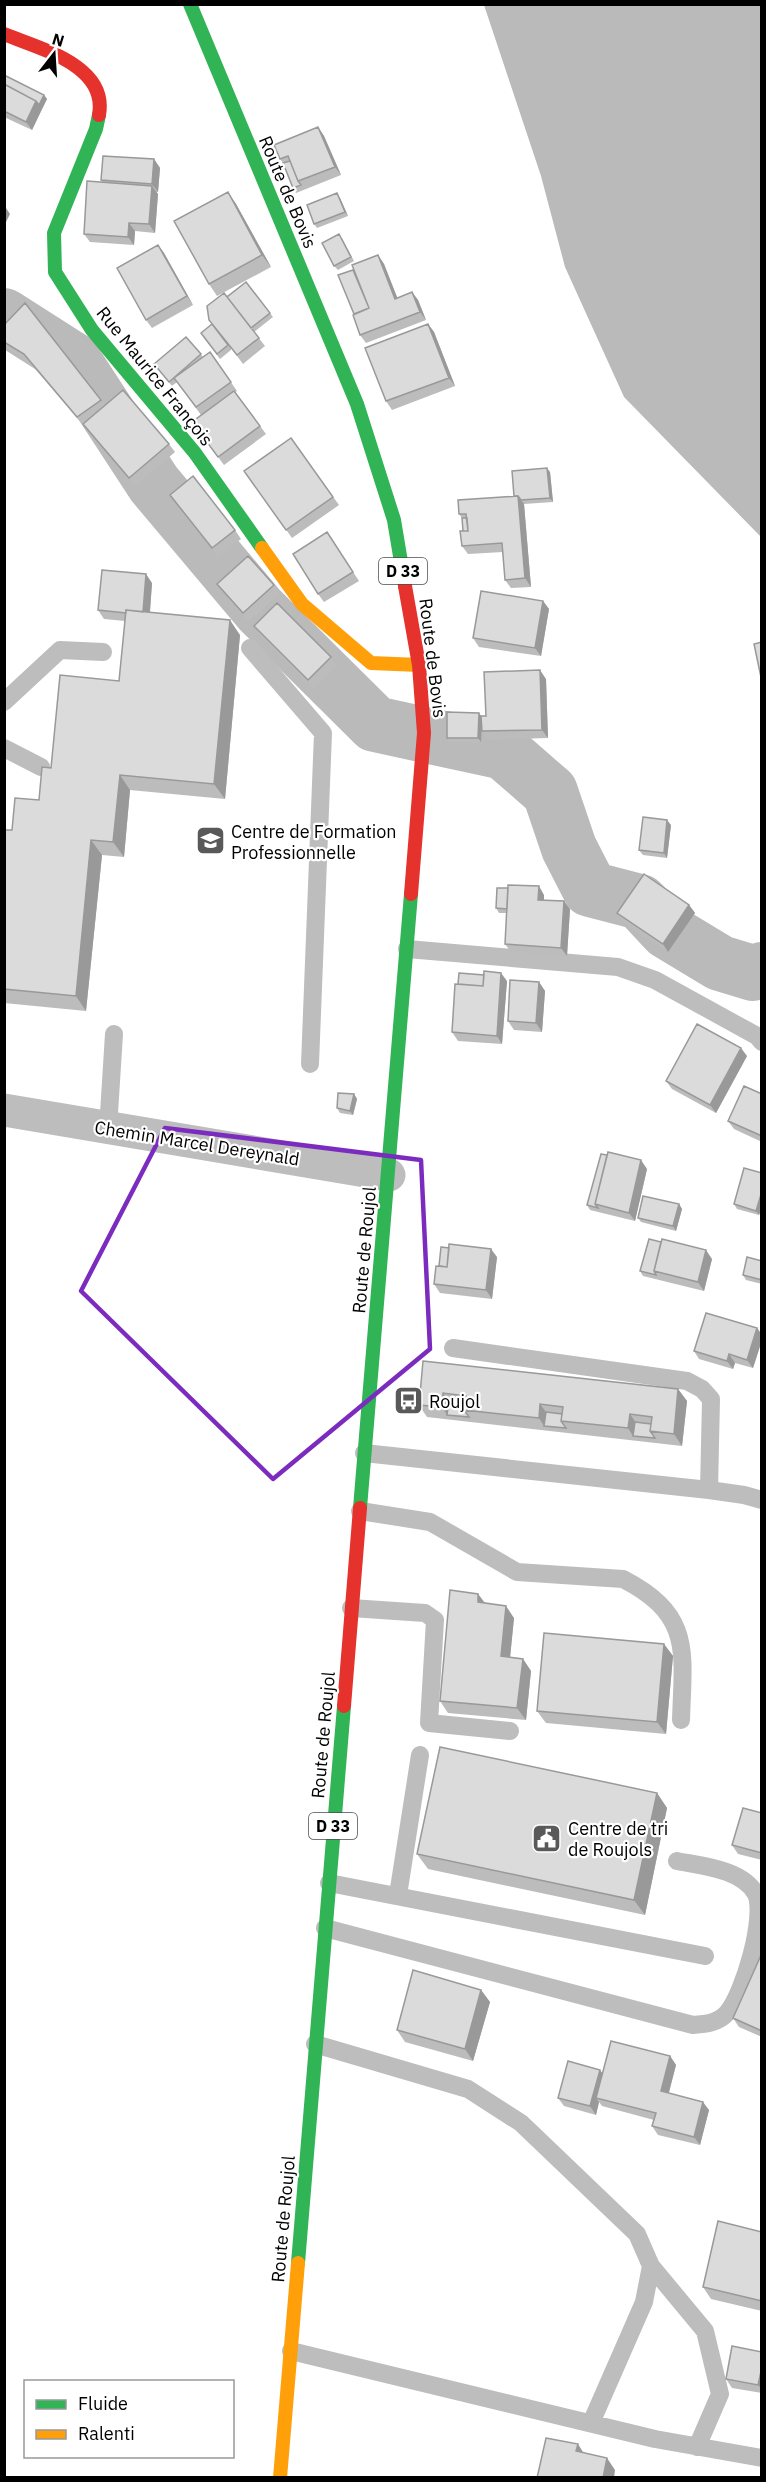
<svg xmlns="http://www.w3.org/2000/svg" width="766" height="2482" font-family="'IBM Plex Sans',sans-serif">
<rect width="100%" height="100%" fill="#fff"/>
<path fill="#bababa" d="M 484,5 L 761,5 L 761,537 L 624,397 L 565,267 L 541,176 Z"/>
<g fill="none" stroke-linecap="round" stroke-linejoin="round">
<path stroke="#bababa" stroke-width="56" d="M 4,316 L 73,360 L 154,484 L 260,610 L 375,724 L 504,752 L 550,792 L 569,848 L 590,889 L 640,902 L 667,931 L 720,963 L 753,973 L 762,970"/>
<path stroke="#bdbdbd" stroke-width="18" d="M 250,648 L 323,733 L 310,1064
M 4,702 L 60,650 L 103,652
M 4,748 L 41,767
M 407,949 L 618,967 L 655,980 L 757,1036 L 762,1042
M 108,1129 L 114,1034
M 453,1348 L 687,1381 L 702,1389 L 711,1399 L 709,1490
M 364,1453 L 709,1490 L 744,1495 L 762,1500
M 360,1511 L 430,1522 L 517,1572 L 623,1579 C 693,1615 683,1652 681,1720
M 351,1608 L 425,1613 L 435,1620 L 429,1723 L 510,1731
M 329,1883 L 705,1956
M 398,1895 L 420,1755
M 325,1928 L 693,2025 C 706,2024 718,2023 727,2013 C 744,1993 766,1917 756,1894 C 742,1869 702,1866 677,1861
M 315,2044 L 468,2089 L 521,2123 L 637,2234 L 651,2266 L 644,2302 L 591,2423
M 651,2266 L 705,2331 L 720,2394 L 697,2447
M 291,2351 L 655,2439 L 762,2458"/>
<path stroke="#bdbdbd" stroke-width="33" d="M 4,1110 L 389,1175"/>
<path stroke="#30b455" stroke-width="14" d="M 190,4 L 357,404 L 394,520 L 405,586
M 99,115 L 96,129 L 54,233 L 55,272 L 92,330 L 195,453 L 262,548
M 360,1508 L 411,894
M 298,2263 L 344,1706"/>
<path stroke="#ff9f0a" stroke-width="14" d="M 262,548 L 302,604 L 371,663 L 419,665
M 280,2478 L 298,2263"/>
<path stroke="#e5322d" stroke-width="14" d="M 4,34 C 40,49 108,65 99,115
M 405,586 L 419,665 L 424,733 L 411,894
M 344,1706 L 360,1508"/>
</g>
<path fill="#bcbcbc" d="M 4,75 L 44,95 L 47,99 L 32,130 L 4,117 Z
M 318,127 L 324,136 L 341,175 L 296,193 L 293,188 L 283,163 L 280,159 Z
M 154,159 L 160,168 L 158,192 L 156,192 L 158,194 L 155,233 L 135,231 L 134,245 L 90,242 L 84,234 L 102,182 L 101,180 Z
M 228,192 L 236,204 L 271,267 L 217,296 L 209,284 Z
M 340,198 L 348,216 L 317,228 L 314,224 Z
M 342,238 L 354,261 L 338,270 L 334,266 Z
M 158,245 L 164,253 L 193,305 L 152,328 L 146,320 Z
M 378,255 L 384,264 L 397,298 L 412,292 L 418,300 L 426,320 L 366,343 L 360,335 L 354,314 L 353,270 Z
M 246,282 L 273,317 L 254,332 L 265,346 L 243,364 L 231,348 L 231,350 L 220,359 L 204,338 L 227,297 Z
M 428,324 L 434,332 L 455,386 L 392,410 L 386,401 Z
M 4,325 L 101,400 L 105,405 L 169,444 L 175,452 L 135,486 L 30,363 L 4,347 Z
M 186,337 L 203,357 L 210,352 L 237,391 L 235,392 L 266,434 L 224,465 L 192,422 L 201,415 L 177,382 L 172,386 L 154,364 Z
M 291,438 L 339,505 L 292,538 L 244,471 Z
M 550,472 L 553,502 L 524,504 L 531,587 L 511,588 L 505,580 L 503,552 L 468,554 L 462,546 L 463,531 L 462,518 L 459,514 L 514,496 Z
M 170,495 L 235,530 L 241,539 L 218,557 Z
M 333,541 L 359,581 L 324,602 L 318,594 Z
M 152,583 L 150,613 L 240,635 L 225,799 L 130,790 L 124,857 L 102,855 L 86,1011 L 4,1003 L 4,830 L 12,830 L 39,800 L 51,768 L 119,681 L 125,621 L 104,619 L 98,610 Z
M 217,584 L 274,585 L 280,594 L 249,621 L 223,592 Z
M 543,601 L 549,609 L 541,656 L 479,647 L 473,638 Z
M 254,626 L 331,657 L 337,666 L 314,689 L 260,635 Z
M 546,679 L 548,738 L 488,740 L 482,731 L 482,723 L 481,742 L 450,742 L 447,738 L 481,717 L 486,716 Z
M 671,825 L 667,858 L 643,855 L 639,850 Z
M 544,895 L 544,900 L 564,901 L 570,909 L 567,956 L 511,952 L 505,944 L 507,913 L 499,913 L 496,908 Z
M 689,905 L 695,913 L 668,952 L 623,922 L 617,913 Z
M 507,981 L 502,1044 L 458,1041 L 452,1032 Z
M 539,982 L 545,991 L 542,1032 L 514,1030 L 508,1021 Z
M 747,1056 L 716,1113 L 672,1089 L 666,1081 Z
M 354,1094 L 357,1099 L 353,1115 L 340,1113 L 337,1108 Z
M 762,1094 L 762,1142 L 734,1129 L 728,1121 Z
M 647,1169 L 635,1221 L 590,1210 L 587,1205 Z
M 762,1173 L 762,1207 L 759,1215 L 737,1209 L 734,1204 Z
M 679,1204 L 682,1209 L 676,1231 L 641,1222 L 638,1218 Z
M 449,1248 L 497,1257 L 492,1299 L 440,1293 L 434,1284 L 439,1266 Z
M 712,1259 L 704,1291 L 643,1276 L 640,1271 Z
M 762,1261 L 762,1284 L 746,1280 L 743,1275 Z
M 757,1328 L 762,1335 L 762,1340 L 753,1368 L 735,1363 L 733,1369 L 699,1359 L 694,1351 Z
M 423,1361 L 678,1389 L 687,1401 L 682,1446 L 427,1417 L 419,1405 Z
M 478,1594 L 485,1603 L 514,1618 L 510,1657 L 523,1659 L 531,1671 L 526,1720 L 448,1713 L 440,1701 Z
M 664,1644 L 673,1656 L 666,1734 L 546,1723 L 537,1711 Z
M 657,1793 L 667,1808 L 645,1915 L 428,1869 L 417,1854 Z
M 762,1813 L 762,1860 L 738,1854 L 732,1845 Z
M 762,1953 L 762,2037 L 739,2027 L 733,2018 Z
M 481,1990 L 490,2002 L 473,2061 L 405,2042 L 397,2030 Z
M 670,2056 L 676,2065 L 669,2093 L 709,2110 L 700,2145 L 658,2135 L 652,2126 L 654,2120 L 602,2106 L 599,2102 L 596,2115 L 564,2106 L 558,2098 L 603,2074 Z
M 762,2232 L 762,2311 L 711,2299 L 703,2287 Z
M 762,2352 L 762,2393 L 732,2388 L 726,2379 Z"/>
<path fill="#999" d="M 44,95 L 47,99 L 42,109 L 39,105 Z
M 36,101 L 42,109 L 32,130 L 26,122 Z
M 318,127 L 324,136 L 341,175 L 335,167 Z
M 154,159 L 160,168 L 158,192 L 152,184 Z
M 152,186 L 158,194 L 155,233 L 149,224 Z
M 228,192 L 236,204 L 271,267 L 262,255 Z
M 337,193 L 340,198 L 348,216 L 345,212 Z
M 4,205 L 10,214 L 4,226 Z
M 129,223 L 135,231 L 134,245 L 128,237 Z
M 158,245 L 164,253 L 193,305 L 187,296 Z
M 378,255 L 384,264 L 401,307 L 395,299 Z
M 412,292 L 418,300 L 426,320 L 420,312 Z
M 428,324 L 434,332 L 455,386 L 449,378 Z
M 547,468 L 550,472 L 553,502 L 550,498 Z
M 518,496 L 524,504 L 531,587 L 525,578 Z
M 146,574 L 152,583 L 149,623 L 143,615 Z
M 543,601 L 549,609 L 541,656 L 535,648 Z
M 230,620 L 240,635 L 225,799 L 214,784 Z
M 540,670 L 546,679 L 548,738 L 542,730 Z
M 479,713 L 482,717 L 481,742 L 478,738 Z
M 120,775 L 130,790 L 124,857 L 113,842 Z
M 667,820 L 671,825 L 667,858 L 664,853 Z
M 91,840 L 102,855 L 86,1011 L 76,996 Z
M 539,886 L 544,895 L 544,908 L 538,900 Z
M 564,901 L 570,909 L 567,956 L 561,948 Z
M 689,905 L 695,913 L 668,952 L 663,944 Z
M 501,973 L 507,981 L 502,1044 L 497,1036 Z
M 539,982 L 545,991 L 542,1032 L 536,1023 Z
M 741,1048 L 747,1056 L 716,1113 L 710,1105 Z
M 354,1094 L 357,1099 L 353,1115 L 350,1111 Z
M 641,1160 L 647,1169 L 635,1221 L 629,1213 Z
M 762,1191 L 762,1207 L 759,1215 L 756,1211 Z
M 679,1204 L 682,1209 L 676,1231 L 673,1226 Z
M 491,1249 L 497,1257 L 492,1299 L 486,1290 Z
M 706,1250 L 712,1259 L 704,1291 L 698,1282 Z
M 757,1328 L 762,1335 L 762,1340 L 753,1368 L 747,1360 Z
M 729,1354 L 735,1363 L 733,1369 L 727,1361 Z
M 678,1389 L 687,1401 L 682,1446 L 674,1434 Z
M 443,1393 L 452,1405 L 447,1415 L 442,1407 Z
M 540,1404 L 549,1416 L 544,1426 L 539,1418 Z
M 630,1414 L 638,1426 L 633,1436 L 628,1428 Z
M 478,1594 L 487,1606 L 478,1602 Z
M 506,1606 L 514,1618 L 509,1668 L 501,1656 Z
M 664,1644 L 673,1656 L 666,1734 L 657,1722 Z
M 523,1659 L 531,1671 L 526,1720 L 517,1708 Z
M 657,1793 L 667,1808 L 645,1915 L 634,1900 Z
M 481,1990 L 490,2002 L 473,2061 L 465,2049 Z
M 670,2056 L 676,2065 L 667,2099 L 661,2091 Z
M 600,2070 L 606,2078 L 596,2098 L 599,2102 L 596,2115 L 590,2106 Z
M 703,2102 L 709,2110 L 700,2145 L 694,2137 Z
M 762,2367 L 762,2390 L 758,2385 Z
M 578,2444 L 586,2457 L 576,2451 Z
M 607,2458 L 615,2470 L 614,2478 L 603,2478 Z"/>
<path fill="#dbdbdb" stroke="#999" stroke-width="1.5" d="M 4,75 L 44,95 L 39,105 L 36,101 L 4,84 Z
M 4,84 L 36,101 L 26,122 L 4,111 Z
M 318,127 L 335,167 L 298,181 L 288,156 L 280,159 L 274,145 Z
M 103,156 L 154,159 L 152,184 L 101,180 Z
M 290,161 L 298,181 L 301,185 L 293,188 L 283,163 Z
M 87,181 L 152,186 L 149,224 L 129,223 L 128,237 L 84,234 Z
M 228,192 L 262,255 L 209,284 L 174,221 Z
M 337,193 L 345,212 L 314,224 L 307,205 Z
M 339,234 L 351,257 L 334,266 L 322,243 Z
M 158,245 L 187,296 L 146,320 L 117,268 Z
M 378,255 L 395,299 L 412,292 L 420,312 L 360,335 L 353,315 L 369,308 L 352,265 Z
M 353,270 L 369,308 L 354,314 L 338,275 Z
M 246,282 L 270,313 L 251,328 L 227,297 Z
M 224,293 L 259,338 L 237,355 L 209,320 L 207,306 Z
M 25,303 L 101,400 L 77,417 L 24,354 L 4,342 L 4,325 Z
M 212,324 L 228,345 L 217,354 L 201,333 Z
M 428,324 L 449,378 L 386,401 L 365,348 Z
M 186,337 L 201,354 L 169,382 L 154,364 Z
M 210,352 L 231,382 L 196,407 L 174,378 Z
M 123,390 L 169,444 L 129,478 L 83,424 Z
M 234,391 L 260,426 L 218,457 L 192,422 Z
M 291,438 L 333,497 L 286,530 L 244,471 Z
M 547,468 L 550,498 L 521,500 L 518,496 L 514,496 L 512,471 Z
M 193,476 L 235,530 L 212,548 L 170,495 Z
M 518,496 L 525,578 L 505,580 L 502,543 L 462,546 L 460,531 L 468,531 L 466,514 L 459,514 L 458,500 Z
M 462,518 L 467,518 L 468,531 L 463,531 Z
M 327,532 L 353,572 L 318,594 L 293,554 Z
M 248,556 L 274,585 L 243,613 L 217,584 Z
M 102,570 L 146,574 L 143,612 L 126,610 L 126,613 L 98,610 Z
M 481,591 L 543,601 L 535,648 L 473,638 Z
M 277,603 L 331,657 L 308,680 L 254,626 Z
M 126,610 L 230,620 L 214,784 L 120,775 L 113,842 L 91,840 L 76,996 L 4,989 L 4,830 L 12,830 L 15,798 L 39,800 L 42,767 L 51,768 L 60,675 L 119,681 Z
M 762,642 L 762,682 L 754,644 Z
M 540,670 L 542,730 L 482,731 L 481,716 L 486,716 L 484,672 Z
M 447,712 L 479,713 L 478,738 L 447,738 Z
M 643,817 L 667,820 L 664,853 L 639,850 Z
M 644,874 L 689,905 L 663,944 L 617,913 Z
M 508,885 L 539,886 L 538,900 L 564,901 L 561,948 L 505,944 Z
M 497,888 L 508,888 L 507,909 L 496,908 Z
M 484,971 L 501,973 L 497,1036 L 452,1032 L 455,984 L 483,986 Z
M 459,973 L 484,975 L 483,986 L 458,984 Z
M 510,980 L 539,982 L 536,1023 L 508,1021 Z
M 697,1024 L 741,1048 L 710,1105 L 666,1081 Z
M 744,1086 L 762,1094 L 762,1136 L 728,1121 Z
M 338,1093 L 354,1094 L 350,1111 L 337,1108 Z
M 608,1152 L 641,1160 L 629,1213 L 595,1204 Z
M 601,1154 L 607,1155 L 595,1204 L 598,1208 L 587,1205 Z
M 744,1168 L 762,1173 L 762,1191 L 756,1211 L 734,1204 Z
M 643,1196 L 679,1204 L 673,1226 L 638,1218 Z
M 649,1239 L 661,1242 L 654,1271 L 656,1275 L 640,1271 Z
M 662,1239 L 706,1250 L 698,1282 L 654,1271 Z
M 449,1244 L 491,1249 L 486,1290 L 434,1284 L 436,1266 L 447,1267 Z
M 441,1247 L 449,1248 L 447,1267 L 439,1266 Z
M 747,1257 L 762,1261 L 762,1280 L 743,1275 Z
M 706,1313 L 757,1328 L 747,1360 L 729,1354 L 727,1361 L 694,1351 Z
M 423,1361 L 678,1389 L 674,1434 L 650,1431 L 652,1417 L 630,1414 L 628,1428 L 561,1421 L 563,1407 L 540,1404 L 539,1418 L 464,1410 L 466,1396 L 443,1393 L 442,1407 L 419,1405 Z
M 449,1401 L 465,1403 L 464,1410 L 469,1417 L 447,1415 Z
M 546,1412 L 562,1414 L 561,1421 L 566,1428 L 544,1426 Z
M 635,1422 L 651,1424 L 650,1431 L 655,1438 L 633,1436 Z
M 450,1590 L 478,1594 L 478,1602 L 506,1606 L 501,1656 L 523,1659 L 517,1708 L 440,1701 Z
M 544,1633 L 664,1644 L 657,1722 L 537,1711 Z
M 440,1747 L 657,1793 L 634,1900 L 417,1854 Z
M 743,1808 L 762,1813 L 762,1853 L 732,1845 Z
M 762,1953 L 762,2031 L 733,2018 Z
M 413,1970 L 481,1990 L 465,2049 L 397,2030 Z
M 611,2041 L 670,2056 L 661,2091 L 703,2102 L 694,2137 L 652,2126 L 656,2113 L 596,2098 Z
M 568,2061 L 600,2070 L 590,2106 L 558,2098 Z
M 718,2221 L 762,2232 L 762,2301 L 703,2287 Z
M 732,2346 L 762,2352 L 762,2367 L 758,2385 L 726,2379 Z
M 546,2438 L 578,2444 L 576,2451 L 607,2458 L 603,2478 L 537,2478 Z"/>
<path fill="none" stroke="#7b2cbf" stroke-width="4.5" stroke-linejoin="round" d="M 165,1128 L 421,1160 L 430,1349 L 273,1479 L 81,1291 Z"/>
<defs>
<symbol id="school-square" viewBox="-11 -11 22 22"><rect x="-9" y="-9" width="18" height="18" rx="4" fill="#595959" stroke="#fff"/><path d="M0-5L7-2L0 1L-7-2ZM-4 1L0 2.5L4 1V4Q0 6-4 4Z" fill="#fff"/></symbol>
<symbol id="bus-square" viewBox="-11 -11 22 22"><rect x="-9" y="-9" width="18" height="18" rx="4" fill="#595959" stroke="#fff"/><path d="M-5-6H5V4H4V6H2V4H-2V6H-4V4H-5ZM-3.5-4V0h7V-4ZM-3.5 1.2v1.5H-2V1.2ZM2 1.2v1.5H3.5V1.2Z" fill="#fff"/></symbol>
<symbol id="civic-square" viewBox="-11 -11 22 22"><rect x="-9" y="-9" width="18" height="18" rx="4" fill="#595959" stroke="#fff"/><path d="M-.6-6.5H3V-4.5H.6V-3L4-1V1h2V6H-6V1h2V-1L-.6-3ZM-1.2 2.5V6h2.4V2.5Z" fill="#fff"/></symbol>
</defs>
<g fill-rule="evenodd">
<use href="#school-square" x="194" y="824" width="33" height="33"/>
<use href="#bus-square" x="392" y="1384" width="33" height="33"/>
<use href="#civic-square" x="530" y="1822" width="33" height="33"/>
</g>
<g text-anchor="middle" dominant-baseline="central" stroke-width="4.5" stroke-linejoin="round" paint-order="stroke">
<g fill="#fff" stroke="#4c4c4c" stroke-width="1.5">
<rect x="379" y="558" width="48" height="26" rx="4.5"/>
<rect x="309" y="1813" width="48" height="26" rx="4.5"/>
</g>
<g font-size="16" font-weight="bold" fill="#000">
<text x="403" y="571">D 33</text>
<text x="333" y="1826">D 33</text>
</g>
<g font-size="18" fill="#000" stroke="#fff">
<text transform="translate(288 192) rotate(67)">Route de Bovis</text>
<text transform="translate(155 376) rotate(51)">Rue Maurice François</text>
<text transform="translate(433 658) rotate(83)">Route de Bovis</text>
<text transform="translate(197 1143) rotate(9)">Chemin Marcel Dereynald</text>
<text transform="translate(364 1250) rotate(-85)">Route de Roujol</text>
<text transform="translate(323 1735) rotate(-85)">Route de Roujol</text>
<text transform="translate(283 2219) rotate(-85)">Route de Roujol</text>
</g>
<g font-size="18" fill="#000" stroke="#fff" text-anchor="start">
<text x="231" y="831">Centre de Formation<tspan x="231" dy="21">Professionnelle</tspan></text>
<text x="429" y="1401">Roujol</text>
<text x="568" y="1828">Centre de tri<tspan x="568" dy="21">de Roujols</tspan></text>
</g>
</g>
<rect width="766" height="2482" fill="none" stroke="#000000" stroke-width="12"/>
<rect x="24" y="2380" width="210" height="78" fill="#ffffff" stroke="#999999" stroke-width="1.5"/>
<rect x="36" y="2400" width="30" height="9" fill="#30b455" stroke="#999999" stroke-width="1.5"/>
<text x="78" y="2410" font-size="18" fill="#000000">Fluide</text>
<rect x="36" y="2430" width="30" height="9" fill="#ff9f0a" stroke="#999999" stroke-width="1.5"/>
<text x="78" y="2440" font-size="18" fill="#000000">Ralenti</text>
<g transform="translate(54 54) rotate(17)" stroke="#ffffff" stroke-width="4.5" paint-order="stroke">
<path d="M0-4.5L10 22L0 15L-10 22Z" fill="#000000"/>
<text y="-9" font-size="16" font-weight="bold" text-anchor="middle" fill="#000000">N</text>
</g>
</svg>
